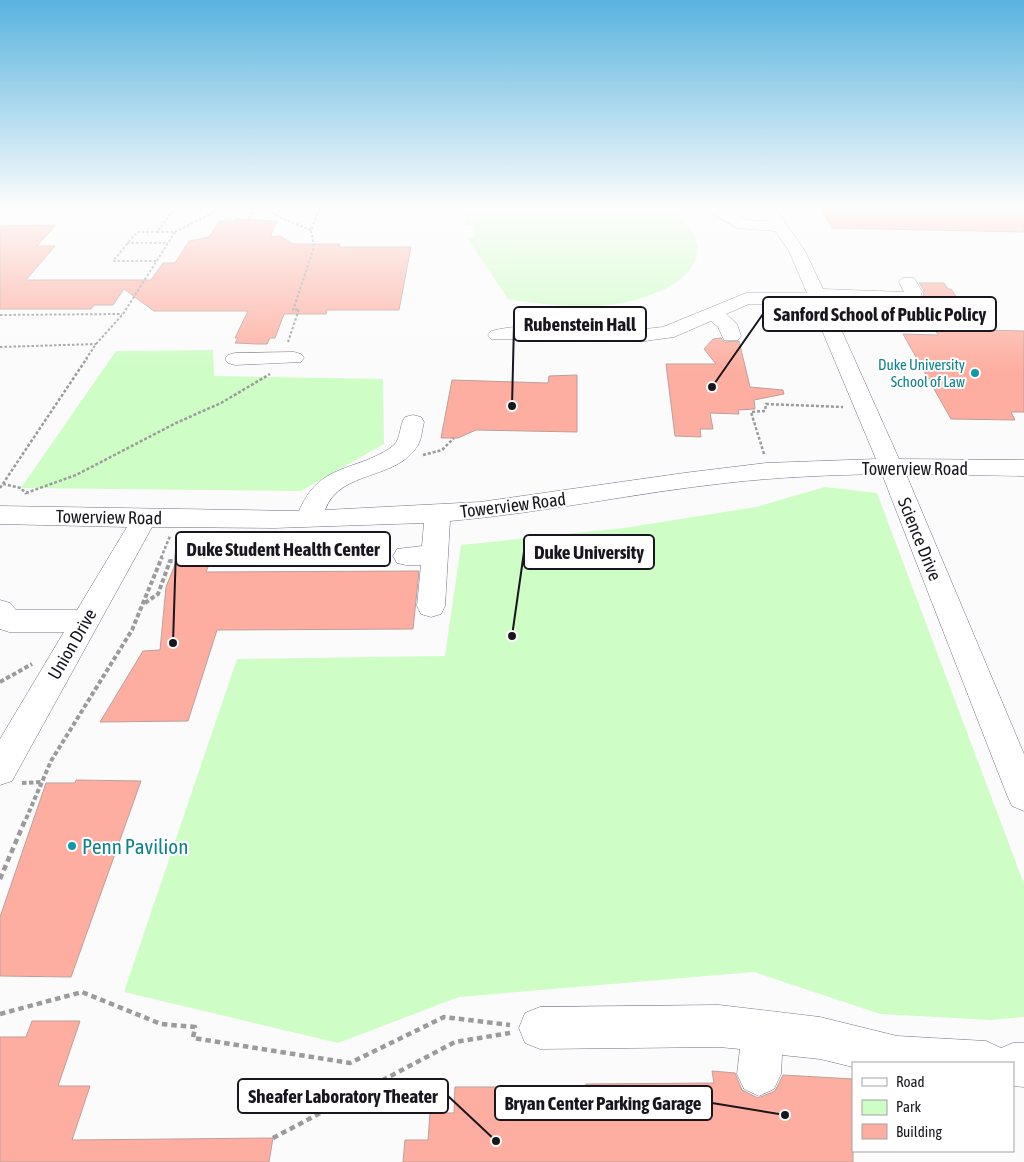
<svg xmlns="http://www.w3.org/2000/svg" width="1024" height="1162" font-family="'Asap Condensed',sans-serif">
<rect width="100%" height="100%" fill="#fbfbfb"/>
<path fill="#cefdc5" d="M 426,208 L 669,208 C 740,262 663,299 608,305 C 576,309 540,304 508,299 L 467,238 L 474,237 L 473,225 L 465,225 L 465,214 Z
M 213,350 L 214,376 L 383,379 L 384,444 L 301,491 L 21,488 L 116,351 Z
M 825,487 L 877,493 L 1024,884 L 1024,1017 L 991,1020 L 880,1014 L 754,972 L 459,997 L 338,1043 L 124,992 L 237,659 L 445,656 L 461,545 L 624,528 L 756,507 Z"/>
<path fill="#fdaea0" stroke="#bd9f99" d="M 821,208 L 1024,208 L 1024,232 L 832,228 Z
M 235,219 L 277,221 L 270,237 L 280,236 L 293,244 L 340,244 L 339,247 L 411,247 L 399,310 L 327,310 L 326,314 L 284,314 L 275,338 L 270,338 L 267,344 L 257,344 L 235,343 L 238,338 L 235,338 L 248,311 L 154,311 L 124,289 L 113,305 L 94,305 L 91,309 L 0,309 L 0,226 L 56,225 L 37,246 L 55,246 L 26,280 L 151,280 L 163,263 L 175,263 L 189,241 L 209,237 L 220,221 L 234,221 Z
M 919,283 L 944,283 L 948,289 L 951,289 L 979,330 L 1024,331 L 1024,412 L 1011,412 L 1015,420 L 951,419 L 903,334 L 938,335 L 929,319 L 937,320 L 923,296 L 924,290 Z
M 721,338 L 724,342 L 739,341 L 750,387 L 783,390 L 784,394 L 754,400 L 755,409 L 738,410 L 739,414 L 710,413 L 713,429 L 700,429 L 701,437 L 675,436 L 666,364 L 716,364 L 704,349 L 713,339 Z
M 577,375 L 577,432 L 476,430 L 458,438 L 441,438 L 452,380 L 548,383 L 549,376 Z
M 176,562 L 210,562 L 206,572 L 419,571 L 413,629 L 217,630 L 188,721 L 100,722 L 143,651 L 160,650 L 166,587 Z
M 76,780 L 141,781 L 71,977 L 0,976 L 0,917 L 46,783 L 75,783 Z
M 32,1021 L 80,1021 L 58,1086 L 90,1086 L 72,1140 L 273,1138 L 269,1162 L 0,1162 L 0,1037 L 26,1037 Z
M 712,1071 L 735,1073 L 742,1090 L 758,1098 L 775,1091 L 783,1075 L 853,1079 L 853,1162 L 403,1162 L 405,1140 L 428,1140 L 430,1113 L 454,1113 L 455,1087 L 530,1087 L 530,1106 L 587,1104 L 586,1084 L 714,1083 Z"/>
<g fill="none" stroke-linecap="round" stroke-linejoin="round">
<defs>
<path id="minor" d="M 703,208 L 723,208 L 746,220 L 768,221 L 759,208 L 775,208 L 805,251 L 823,289 L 904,292 L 899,282 L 902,278 L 914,278 L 922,291 L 919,302 L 828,300 L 899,459 L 1024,460 L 1024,476 L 906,474 L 1024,754 L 1024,811 L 1012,806 L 1007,795 L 882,474 C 830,475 778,477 726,483 C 634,493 543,513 450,521 L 445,606 L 441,614 L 431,617 L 421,614 L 417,606 L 421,565 L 406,565 L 397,563 L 393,556 L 397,549 L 422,546 L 424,523 L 274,528 L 152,527 L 12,781 L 0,785 L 0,739 L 64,632 L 9,632 L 0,629 L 0,600 L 10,603 L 16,610 L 77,610 L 127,527 L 0,524 L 0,506 L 299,511 C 314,476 334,472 367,460 C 376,456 386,452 394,445 C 401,438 399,426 405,417 L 413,415 L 421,417 L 424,422 C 422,429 422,438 418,445 C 397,481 340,469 325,510 L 480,502 L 684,473 L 766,463 L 876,459 L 811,304 L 749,304 L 726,314 L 737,324 L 741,336 L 738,340 L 724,340 L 718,327 L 711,321 L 674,337 L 645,341 L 491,339 L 488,335 L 491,331 C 534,320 600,328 645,329 L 663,327 L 746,293 L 807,293 L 789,251 L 775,231 L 737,228 Z
M 294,352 L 301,354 L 304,358 L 301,362 L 235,365 L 228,363 L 225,359 L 228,355 L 235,353 Z
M 719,1005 L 820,1017 L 897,1036 L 986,1041 L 1001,1048 L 1013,1043 L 1024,1043 L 1024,1087 L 1013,1086 L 1013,1063 L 853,1063 L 853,1067 L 820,1059 L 782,1055 L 781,1074 L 774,1089 L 759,1096 L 744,1089 L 737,1074 L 740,1049 L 719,1047 L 540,1049 L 525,1043 L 519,1028 L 525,1013 L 540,1007 Z"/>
</defs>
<use href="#minor" stroke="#786f87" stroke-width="1"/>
<path stroke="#9b9a9d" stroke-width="2" stroke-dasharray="2.5 2" stroke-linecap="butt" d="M 223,208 L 264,208
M 264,208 L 281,218 L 311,230
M 249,219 L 253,208
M 175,232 L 222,208
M 127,243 L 168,243
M 156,261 L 113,261 L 137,232 L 157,232
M 0,315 L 122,314
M 288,342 L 299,309 L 293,310 L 314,247 L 311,230 L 320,208
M 0,347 L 96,344
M 86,359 L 96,344 L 123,314 L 175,232 L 157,232 L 175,208"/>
<path stroke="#9b9a9d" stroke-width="2.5" stroke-dasharray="3 2" stroke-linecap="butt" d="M 764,454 L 751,412 L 765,411 L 766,404 L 843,407
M 423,455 L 442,450 L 454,438
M 3,484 L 21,488 L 26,494
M 0,488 L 87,358
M 26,493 L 76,475 L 176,423 L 221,403 L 270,374
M 161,558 L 170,536
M 308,558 L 324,551 L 334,536"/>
<path stroke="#9b9a9d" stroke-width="4" stroke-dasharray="4.5 2.5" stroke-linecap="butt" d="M 145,603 L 158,594 L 170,561 L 314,557
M 0,682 L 32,664
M 22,783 L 42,782
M 26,819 L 51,761 L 132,630 L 162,557"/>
<path stroke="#9b9a9d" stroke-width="4.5" stroke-dasharray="5.5 4" stroke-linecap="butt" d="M 0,879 L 26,818
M 0,1014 L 82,992 L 161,1024 L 195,1027 L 193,1038 L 350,1063 L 444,1017 L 510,1025
M 273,1138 L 455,1042 L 510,1033"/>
<use href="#minor" fill="#fff" fill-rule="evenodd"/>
<path stroke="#9b9a9d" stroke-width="2.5" stroke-dasharray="3 2" stroke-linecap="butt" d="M 206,558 L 216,531"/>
<path stroke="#9b9a9d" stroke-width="4" stroke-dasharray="4.5 2.5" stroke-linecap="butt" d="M 204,562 L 206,557"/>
</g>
<linearGradient id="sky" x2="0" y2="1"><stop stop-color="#58b3df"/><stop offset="0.56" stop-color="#fdfdfd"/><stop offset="1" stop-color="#fdfdfd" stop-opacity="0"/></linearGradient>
<rect width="1024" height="371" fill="url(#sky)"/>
<g fill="#0f9aa8" stroke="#fff" stroke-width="2">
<circle cx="975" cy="373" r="5"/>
<circle cx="72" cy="846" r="5"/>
</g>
<g text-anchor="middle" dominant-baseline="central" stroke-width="4" stroke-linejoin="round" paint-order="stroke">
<g font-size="15" fill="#0d838f" stroke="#fff" text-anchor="end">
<text x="965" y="364">Duke University<tspan x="965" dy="17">School of Law</tspan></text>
</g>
<g font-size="18" fill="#19161f" stroke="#fff">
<text x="915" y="468">Towerview Road</text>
<text transform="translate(513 505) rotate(-7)">Towerview Road</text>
<text transform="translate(109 517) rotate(1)">Towerview Road</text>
<text transform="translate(920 539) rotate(68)">Science Drive</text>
<text transform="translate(72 644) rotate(-60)">Union Drive</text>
</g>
<g font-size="21" fill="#0d838f" stroke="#fff" text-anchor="start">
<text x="82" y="846">Penn Pavilion</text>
</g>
</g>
<path fill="none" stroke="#19161f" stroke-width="2" d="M712 387L763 314M512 406L514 324M173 643L176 549M512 636L524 552M496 1141L448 1096M785 1115L712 1103"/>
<g fill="#19161f" stroke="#fff" stroke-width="2">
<circle cx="712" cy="387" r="5"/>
<circle cx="512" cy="406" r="5"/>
<circle cx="173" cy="643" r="5"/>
<circle cx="512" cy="636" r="5"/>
<circle cx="496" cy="1141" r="5"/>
<circle cx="785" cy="1115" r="5"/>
</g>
<g fill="#fff" stroke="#19161f" stroke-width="2">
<rect x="763" y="297" width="233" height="34" rx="5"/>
<rect x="514" y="307" width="132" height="34" rx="5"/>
<rect x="176" y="532" width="214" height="34" rx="5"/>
<rect x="524" y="535" width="130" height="34" rx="5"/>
<rect x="238" y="1079" width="210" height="34" rx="5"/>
<rect x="495" y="1086" width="217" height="34" rx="5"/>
</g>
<g font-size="19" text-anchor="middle" font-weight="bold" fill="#19161f">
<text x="880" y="321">Sanford School of Public Policy</text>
<text x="580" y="331">Rubenstein Hall</text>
<text x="283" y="556">Duke Student Health Center</text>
<text x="589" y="559">Duke University</text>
<text x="343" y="1103">Sheafer Laboratory Theater</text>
<text x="603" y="1110">Bryan Center Parking Garage</text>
</g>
<rect x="852" y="1062" width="162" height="90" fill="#ffffff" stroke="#a3a2a5"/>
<rect x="862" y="1078" width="25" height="8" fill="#ffffff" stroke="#a3a2a5"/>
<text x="896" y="1087" font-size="15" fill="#19161f">Road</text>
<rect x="862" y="1100" width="25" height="15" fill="#cefdc5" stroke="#a3a2a5"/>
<text x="896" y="1112" font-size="15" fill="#19161f">Park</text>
<rect x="862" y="1124" width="25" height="15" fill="#fdaea0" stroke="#a3a2a5"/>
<text x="896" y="1137" font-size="15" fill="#19161f">Building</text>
</svg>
